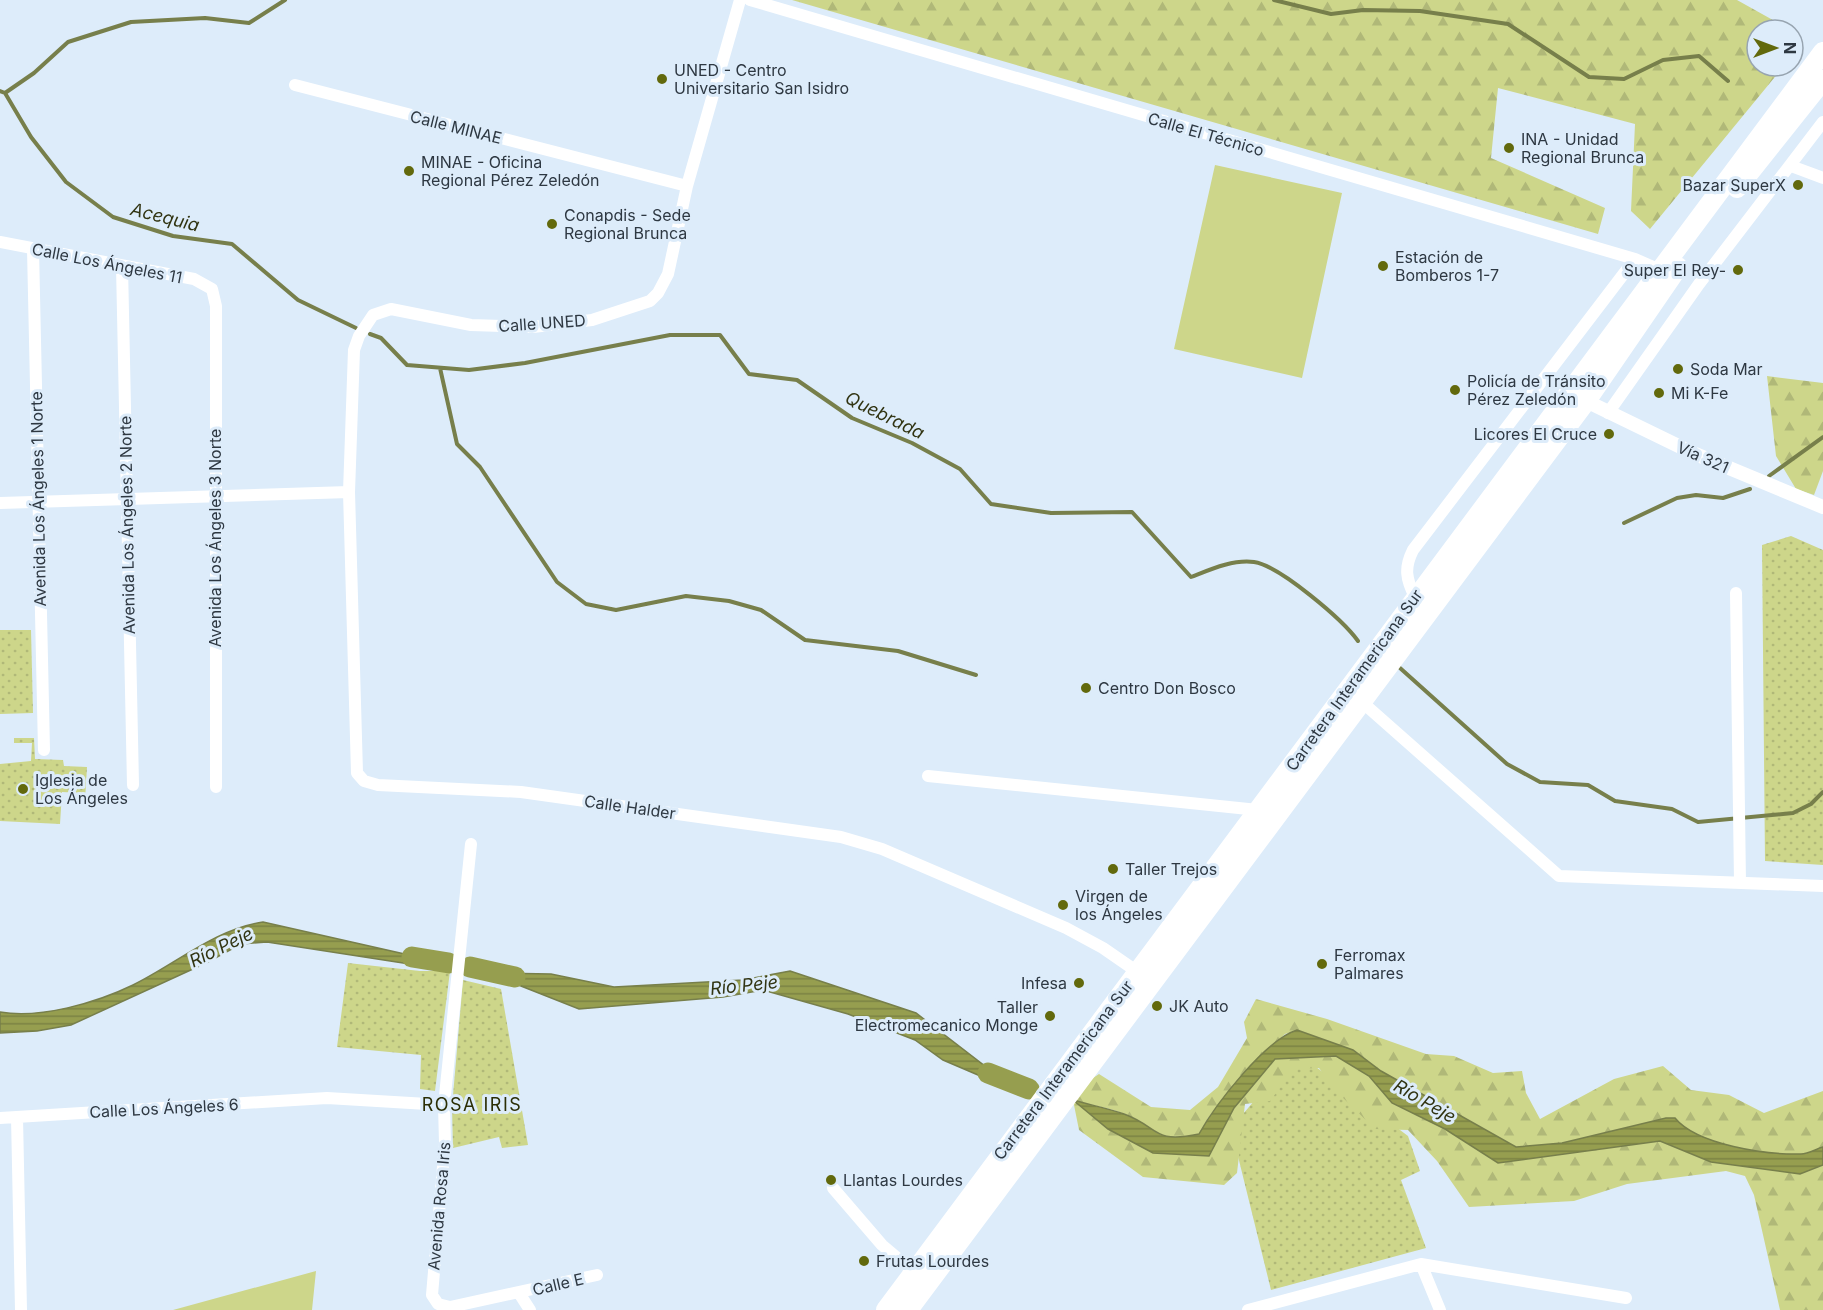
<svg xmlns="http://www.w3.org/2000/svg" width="1823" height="1310" font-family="Inter,sans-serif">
<defs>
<pattern id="green-dots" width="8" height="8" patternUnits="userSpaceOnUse" patternTransform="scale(1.5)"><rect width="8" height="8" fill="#cdd68a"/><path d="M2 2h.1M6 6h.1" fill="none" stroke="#b0b878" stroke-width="1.8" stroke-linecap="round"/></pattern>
<pattern id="forest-firs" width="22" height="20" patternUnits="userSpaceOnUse" patternTransform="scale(1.5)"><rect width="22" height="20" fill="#cdd68a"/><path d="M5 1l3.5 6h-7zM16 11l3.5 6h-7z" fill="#b0b878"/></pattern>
<pattern id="water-rules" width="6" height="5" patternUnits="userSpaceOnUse" patternTransform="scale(1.5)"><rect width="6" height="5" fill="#969e4f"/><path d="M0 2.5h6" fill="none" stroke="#7b8243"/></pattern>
</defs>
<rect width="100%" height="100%" fill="#ddecfa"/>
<path fill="url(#green-dots)" d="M 1791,536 L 1823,550 L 1823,865 L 1765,861 L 1762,545 Z
M 0,630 L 31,630 L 33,713 L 0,714 Z
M 14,738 L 34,738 L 35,759 L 63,760 L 64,766 L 87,767 L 85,801 L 80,801 L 80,793 L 62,792 L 60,824 L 0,821 L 0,764 L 31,761 L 32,743 L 14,743 Z
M 348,963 L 420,971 L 450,971 L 435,1091 L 420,1089 L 421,1055 L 337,1047 Z
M 463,980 L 501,989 L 528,1145 L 502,1148 L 499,1137 L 453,1148 L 452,1107 Z
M 1296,1052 L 1408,1136 L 1420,1171 L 1401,1180 L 1426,1248 L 1271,1290 L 1231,1128 Z"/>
<path fill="url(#forest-firs)" d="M 792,0 L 1737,0 L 1791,30 L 1757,30 L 1757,66 L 1784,66 L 1650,229 L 1631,211 L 1635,124 L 1498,88 L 1491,158 L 1605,208 L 1598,234 Z
M 1767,376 L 1823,383 L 1823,471 L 1814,495 L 1796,489 L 1776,456 Z
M 1256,999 L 1327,1019 L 1426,1054 L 1454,1056 L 1493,1073 L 1522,1071 L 1526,1093 L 1540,1119 L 1614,1079 L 1663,1066 L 1691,1090 L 1729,1095 L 1764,1113 L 1823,1091 L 1823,1147 C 1816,1149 1808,1154 1801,1154 C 1766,1155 1698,1146 1675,1118 L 1666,1118 L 1562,1143 L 1516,1147 L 1381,1071 L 1353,1050 L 1297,1030 L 1285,1034 L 1241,1076 L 1208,1118 L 1199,1134 C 1153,1143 1161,1129 1125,1114 C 1110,1108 1091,1105 1075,1101 L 1209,1156 L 1234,1108 L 1275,1059 L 1337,1056 L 1369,1076 L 1392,1103 L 1445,1129 L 1498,1163 L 1660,1141 L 1711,1162 L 1800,1174 L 1823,1165 L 1823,1310 L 1780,1310 L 1754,1195 L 1745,1176 L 1726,1171 L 1627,1184 L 1574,1201 L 1469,1207 L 1437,1161 L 1408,1130 L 1375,1129 L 1336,1091 L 1319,1068 L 1294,1069 L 1270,1101 L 1245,1104 L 1237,1173 L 1224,1185 L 1143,1177 L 1079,1130 L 1073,1100 L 1084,1084 L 1099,1074 L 1151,1107 L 1190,1110 L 1218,1087 L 1247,1038 L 1244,1022 Z"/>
<path fill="#cdd68a" d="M 1215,165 L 1342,193 L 1302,378 L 1174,349 Z
M 316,1271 L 312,1310 L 173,1310 Z"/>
<path fill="url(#water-rules)" stroke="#777f4b" stroke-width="1.5" d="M 263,922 L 440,962 L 416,965 L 267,942 L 241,944 L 206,963 L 71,1025 L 37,1031 L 0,1033 L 0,1012 C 40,1019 96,1003 133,985 C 176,964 215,929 263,922 Z
M 790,971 L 916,1013 L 985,1066 L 1007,1072 L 1015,1085 L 999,1084 L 943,1060 L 915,1040 L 848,1014 L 763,990 L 723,997 L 579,1009 L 488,973 L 551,974 L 614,987 L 743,980 Z
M 1297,1030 L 1353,1050 L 1381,1071 L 1516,1147 L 1562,1143 L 1666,1118 L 1675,1118 C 1697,1145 1767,1155 1801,1154 C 1808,1154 1816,1149 1823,1147 L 1823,1165 L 1800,1174 L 1711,1162 L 1660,1141 L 1498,1163 L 1445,1129 L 1392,1103 L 1369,1076 L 1336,1056 L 1275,1059 L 1234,1108 L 1209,1156 L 1153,1153 L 1108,1129 L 1073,1100 C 1090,1105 1107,1108 1124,1114 C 1160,1127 1151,1144 1199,1134 C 1215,1105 1265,1040 1297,1030 Z"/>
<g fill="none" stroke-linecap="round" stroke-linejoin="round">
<path stroke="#777f4b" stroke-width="4" d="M 1274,0 L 1331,14 L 1363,10 L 1420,11 L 1508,24 L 1589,77 L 1624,79 L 1663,60 L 1699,56 L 1728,81
M 0,91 L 5,93 L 31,137 L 66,182 L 113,217 L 173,236 L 232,244 L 298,300 L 356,328
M 5,93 L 34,73 L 68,42 L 131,22 L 205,18 L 249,23 L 285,0
M 370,334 L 381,338 L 407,365 L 469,370 L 525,363 L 670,335 L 720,335 L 749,374 L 797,380 L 852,418 L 912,443 L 960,469 L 991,504 L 1051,513 L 1132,512 L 1191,577 C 1209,570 1233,559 1254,562 C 1280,566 1343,620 1358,641
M 440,368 L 457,444 L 480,467 L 557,582 L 586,604 L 616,610 L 686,596 L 729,601 L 761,610 L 805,640 L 898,651 L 976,675
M 1769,476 L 1823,437
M 1624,523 L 1677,498 L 1696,495 L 1723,498 L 1750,489
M 1400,668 L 1507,764 L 1540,782 L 1588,785 L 1615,801 L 1672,809 L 1698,822 L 1793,813 L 1811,804 L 1823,792"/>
<path stroke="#969e4f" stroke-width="21" d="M 412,957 L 449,963
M 470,967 L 515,977
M 988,1073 L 1029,1089"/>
<path stroke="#fff" stroke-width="12" d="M 740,0 L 687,186 L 668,274 L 658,293 L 650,301 L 592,320 L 533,327 L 471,325 L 391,309 L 373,315 L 359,336 L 354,350 L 349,492 L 357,773 L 364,781 L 378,785 L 521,792 L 841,837 L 882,849 L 1066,928 L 1103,948 L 1142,975
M 750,0 L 1635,259 L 1660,270
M 295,85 L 687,186
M 1791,166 L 1823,178
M 0,242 L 194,279 L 212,289 L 216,306 L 216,787
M 33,249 L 44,750
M 122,266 L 133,785
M 1608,413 L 1699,284 L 1823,122
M 0,503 L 349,492
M 1736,593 L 1740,883
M 1415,597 C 1406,579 1404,568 1413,550 L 1635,259
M 1362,702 L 1559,876 L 1823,886
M 928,776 L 1258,810
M 471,844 L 444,1105 L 445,1143 L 432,1295 L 438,1304 L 450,1307 L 597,1275
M 17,1117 L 21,1310
M 0,1118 L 327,1098 L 444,1105
M 833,1188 L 882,1245 L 914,1272
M 1421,1264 L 1440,1310
M 519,1293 L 530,1310
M 1248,1310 L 1421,1264 L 1626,1298"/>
<path stroke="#fff" stroke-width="14" d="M 1586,401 L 1693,453 L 1823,507"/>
<path stroke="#fff" stroke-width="20" d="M 1737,188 L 1823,80
M 886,1310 L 1823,52
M 908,1310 L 1586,401 L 1678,267"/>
</g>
<g fill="#62690c" stroke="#ddecfa" stroke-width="2">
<circle cx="662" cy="79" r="6"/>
<circle cx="1509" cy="148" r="6"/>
<circle cx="409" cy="171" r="6"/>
<circle cx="1798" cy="185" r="6"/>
<circle cx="552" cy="224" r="6"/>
<circle cx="1383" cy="266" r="6"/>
<circle cx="1738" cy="270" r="6"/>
<circle cx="1678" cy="369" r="6"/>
<circle cx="1455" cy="390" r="6"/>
<circle cx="1659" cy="393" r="6"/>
<circle cx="1609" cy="434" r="6"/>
<circle cx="1086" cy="688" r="6"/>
<circle cx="23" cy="789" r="6"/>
<circle cx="1113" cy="869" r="6"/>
<circle cx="1063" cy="905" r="6"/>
<circle cx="1322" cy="964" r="6"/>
<circle cx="1079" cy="983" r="6"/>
<circle cx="1157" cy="1006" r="6"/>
<circle cx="1050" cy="1016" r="6"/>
<circle cx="831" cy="1180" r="6"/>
<circle cx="864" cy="1261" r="6"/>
</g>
<g text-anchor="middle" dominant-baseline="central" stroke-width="6" stroke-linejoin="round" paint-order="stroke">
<g font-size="16" fill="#2e3842" stroke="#ddecfa" text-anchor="start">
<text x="674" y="70">UNED - Centro<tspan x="674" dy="18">Universitario San Isidro</tspan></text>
<text x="1521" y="139">INA - Unidad<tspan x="1521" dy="18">Regional Brunca</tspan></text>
<text x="421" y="162">MINAE - Oficina<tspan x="421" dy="18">Regional Pérez Zeledón</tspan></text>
<text x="1786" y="185" text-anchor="end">Bazar SuperX</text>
<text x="564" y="215">Conapdis - Sede<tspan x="564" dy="18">Regional Brunca</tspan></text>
<text x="1395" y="257">Estación de<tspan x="1395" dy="18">Bomberos 1-7</tspan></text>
<text x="1726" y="270" text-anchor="end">Super El Rey-</text>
<text x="1690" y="369">Soda Mar</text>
<text x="1467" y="381">Policía de Tránsito<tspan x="1467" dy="18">Pérez Zeledón</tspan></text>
<text x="1671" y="393">Mi K-Fe</text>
<text x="1597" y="434" text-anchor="end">Licores El Cruce</text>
<text x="1098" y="688">Centro Don Bosco</text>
<text x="35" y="780">Iglesia de<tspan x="35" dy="18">Los Ángeles</tspan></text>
<text x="1125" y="869">Taller Trejos</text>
<text x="1075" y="896">Virgen de<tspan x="1075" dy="18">los Ángeles</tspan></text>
<text x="1334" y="955">Ferromax<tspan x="1334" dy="18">Palmares</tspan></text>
<text x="1067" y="983" text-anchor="end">Infesa</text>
<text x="1169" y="1006">JK Auto</text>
<text x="1038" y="1007" text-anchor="end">Taller<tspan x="1038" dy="18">Electromecanico Monge</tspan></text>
<text x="843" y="1180">Llantas Lourdes</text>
<text x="876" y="1261">Frutas Lourdes</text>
</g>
<g font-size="16" fill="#2e3842" stroke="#ddecfa">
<text transform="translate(456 127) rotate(14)">Calle MINAE</text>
<text transform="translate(1206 134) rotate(16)">Calle El Técnico</text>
<text transform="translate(107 263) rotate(11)">Calle Los Ángeles 11</text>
<text transform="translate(542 323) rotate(-4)">Calle UNED</text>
<text transform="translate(1703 457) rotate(24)">Vía 321</text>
<text transform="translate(38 499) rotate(-91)">Avenida Los Ángeles 1 Norte</text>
<text transform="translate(127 525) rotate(-91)">Avenida Los Ángeles 2 Norte</text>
<text transform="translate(215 538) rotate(-90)">Avenida Los Ángeles 3 Norte</text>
<text transform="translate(1354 680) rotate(-54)">Carretera Interamericana Sur</text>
<text transform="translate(630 807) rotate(8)">Calle Halder</text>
<text transform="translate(1063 1070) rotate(-53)">Carretera Interamericana Sur</text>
<text transform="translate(164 1108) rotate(-3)">Calle Los Ángeles 6</text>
<text transform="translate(439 1206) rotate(-85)">Avenida Rosa Iris</text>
<text transform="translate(558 1284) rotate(-13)">Calle E</text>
</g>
<g font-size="18" font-style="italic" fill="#313412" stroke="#ddecfa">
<text transform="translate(165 217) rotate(14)">Acequia</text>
<text transform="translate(885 415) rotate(26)">Quebrada</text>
<text transform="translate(221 947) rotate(-26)">Río Peje</text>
<text transform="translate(744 985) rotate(-6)">Río Peje</text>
<text transform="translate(1425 1101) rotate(30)">Río Peje</text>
</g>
<g font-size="18" letter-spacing="1.5" fill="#2b2e05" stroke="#ddecfa">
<text x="472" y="1104">ROSA IRIS</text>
</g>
</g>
<g transform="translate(1775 48) rotate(90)"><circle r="28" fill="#ddecfa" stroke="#97a4b0" stroke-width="1.5"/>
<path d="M0-4.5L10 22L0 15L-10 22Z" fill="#62690c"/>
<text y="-9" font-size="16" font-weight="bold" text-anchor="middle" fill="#2e3842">N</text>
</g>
</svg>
